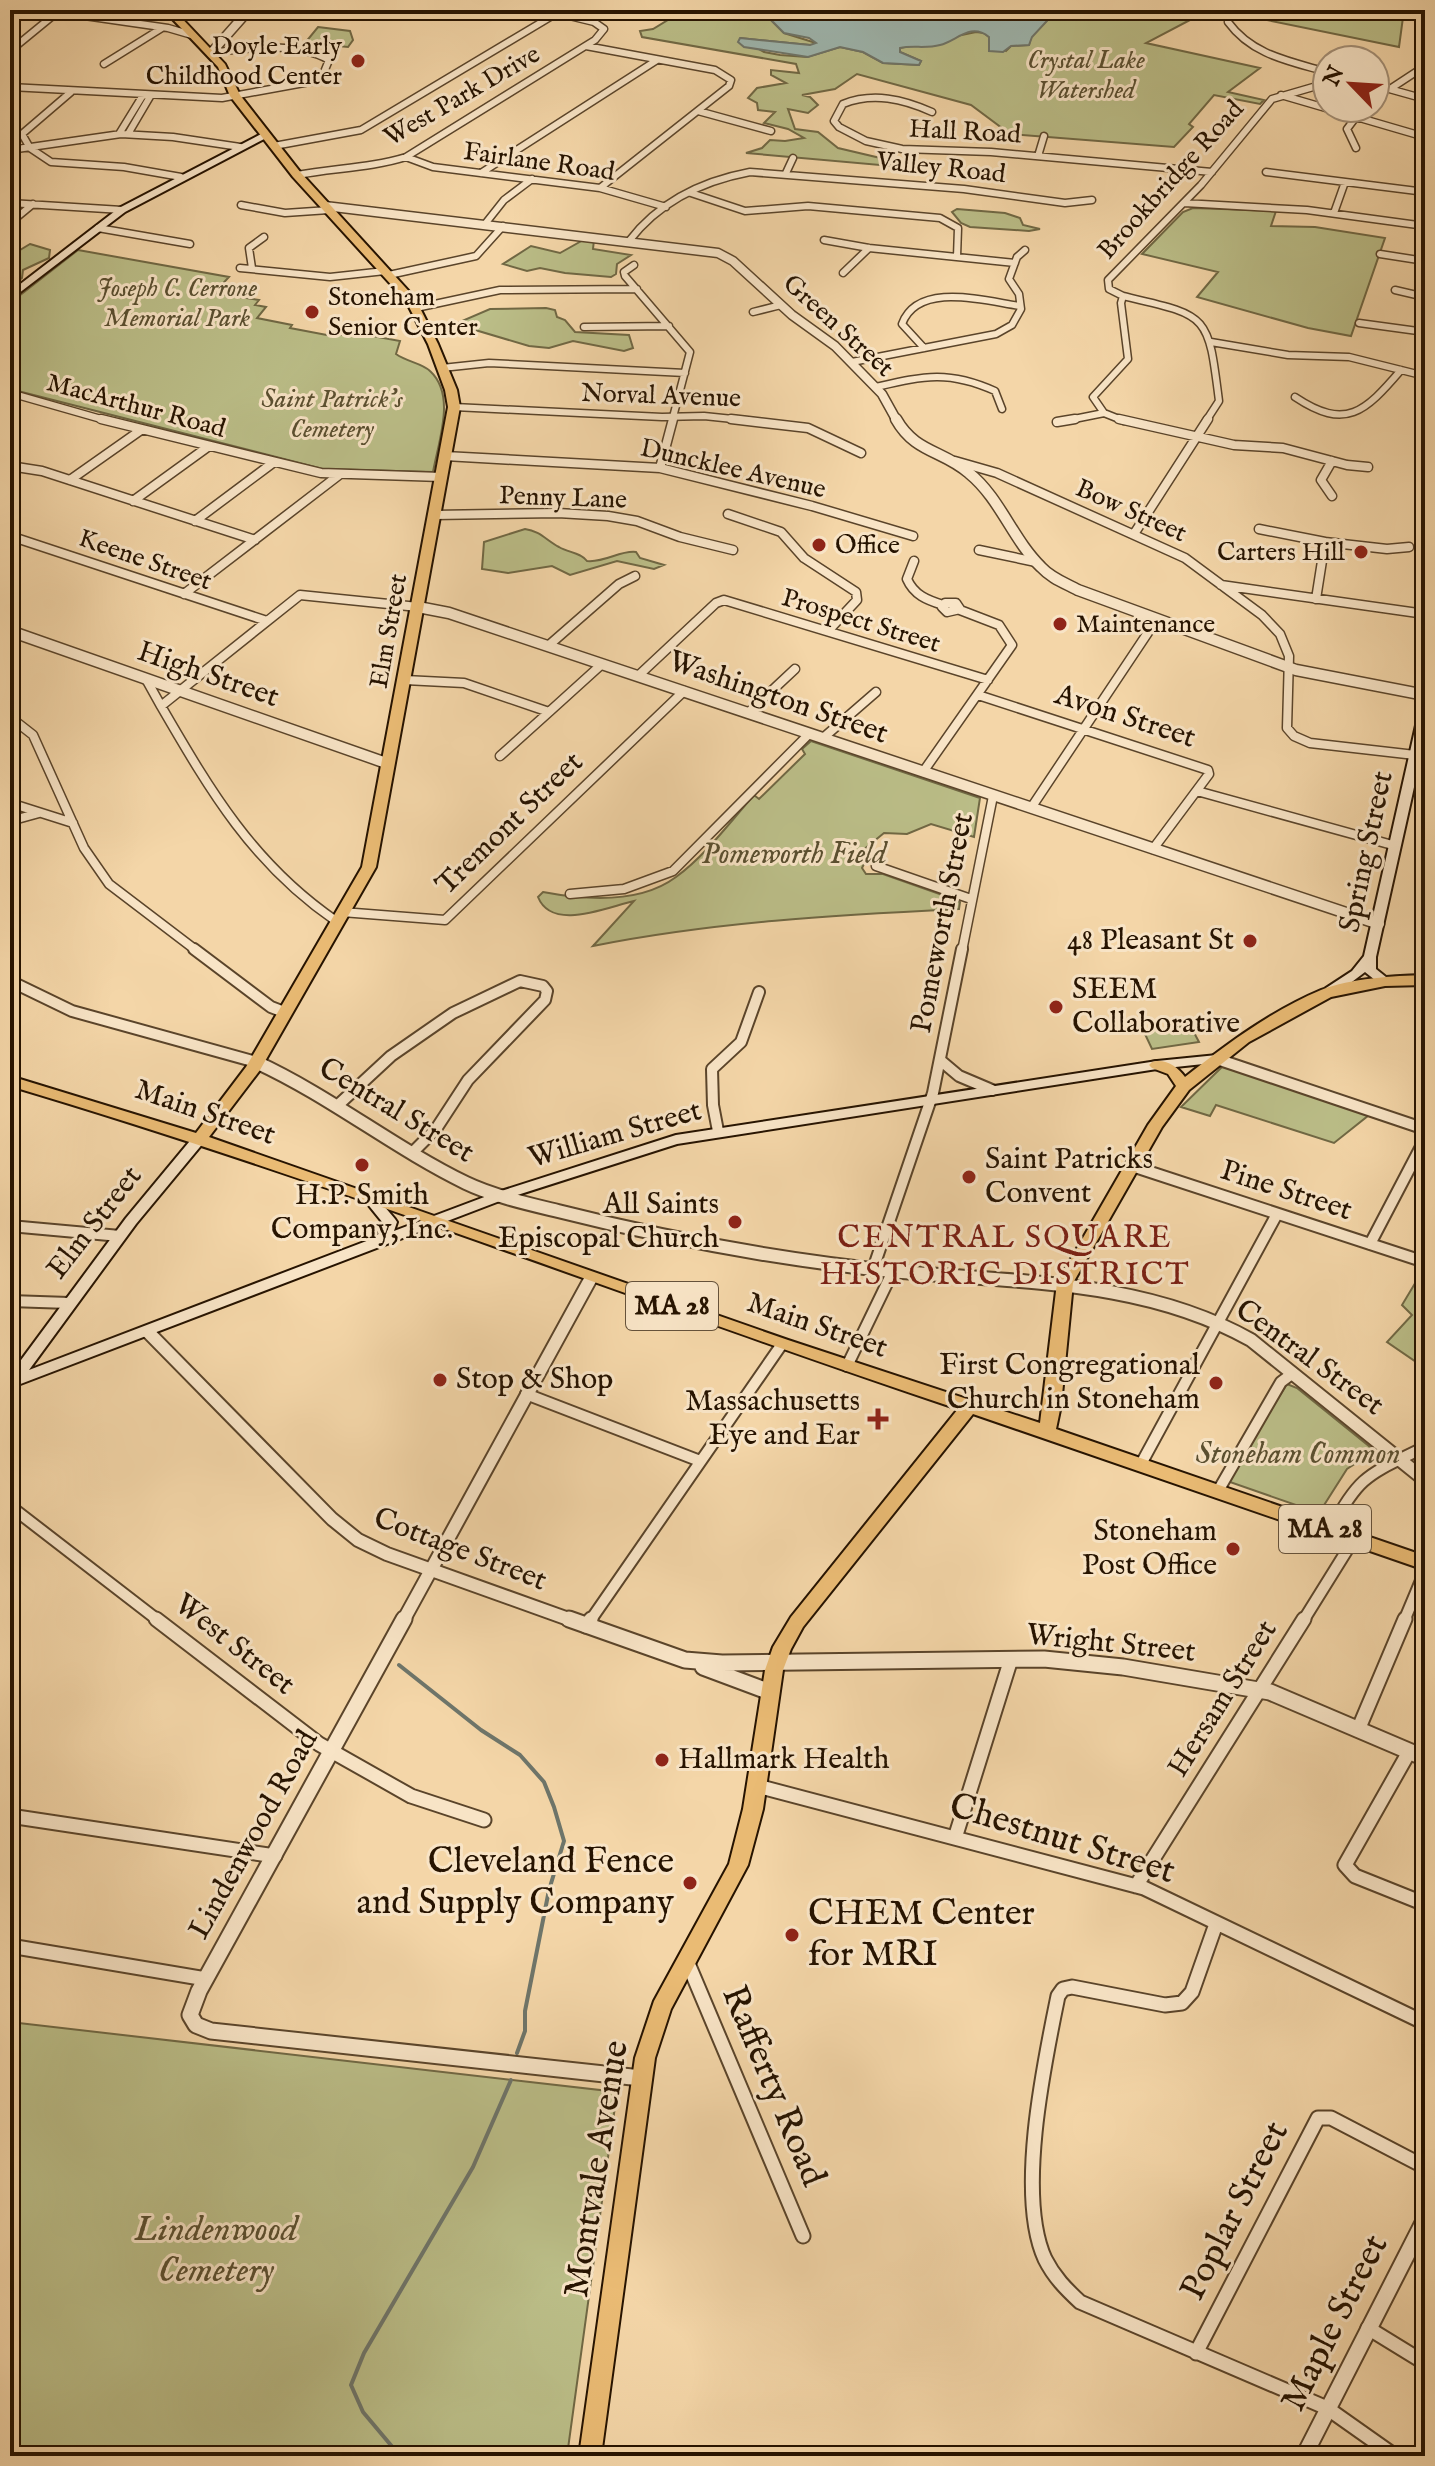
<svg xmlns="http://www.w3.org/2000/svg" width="1435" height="2466" font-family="'IM FELL English',serif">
<rect width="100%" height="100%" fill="#f4d6a8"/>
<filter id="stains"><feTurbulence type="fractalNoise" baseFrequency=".0025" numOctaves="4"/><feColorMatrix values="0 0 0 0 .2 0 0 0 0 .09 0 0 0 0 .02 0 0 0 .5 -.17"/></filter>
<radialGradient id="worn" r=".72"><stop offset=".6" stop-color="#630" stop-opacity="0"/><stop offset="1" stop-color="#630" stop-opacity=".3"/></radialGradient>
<path fill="#bbbe88" stroke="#706844" stroke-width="2" d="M 611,10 L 730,10 L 770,19 L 784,33 L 816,43 L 810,45 L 740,38 L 764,52 L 780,55 L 807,57 L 840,47 L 863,52 L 883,63 L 919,65 L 921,61 L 900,52 L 900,48 L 976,32 L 984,33 L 1006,51 L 1011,46 L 1029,45 L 1031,37 L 1057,10 L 1209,10 L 1146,43 L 1260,68 L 1228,92 L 1264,100 L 1260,104 L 1214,95 L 1189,124 L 1193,127 L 1174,147 L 1010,134 L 971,105 L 857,74 L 835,89 L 802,95 L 810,97 L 818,105 L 808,113 L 788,109 L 795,129 L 818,132 L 838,148 L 893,161 L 891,166 L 746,153 L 762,148 L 770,140 L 785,141 L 804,138 L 788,129 L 764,123 L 775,112 L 758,110 L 757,103 L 748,98 L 757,88 L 786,83 L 771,75 L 771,70 L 799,73 L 796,64 L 642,37 L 640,31 L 653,29 L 671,18 L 652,12 L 627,15 Z
M 1249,10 L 1404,10 L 1399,47 L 1247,16 L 1251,11 Z
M 318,27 L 350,31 L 353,40 L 348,47 L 305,43 Z
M 1193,208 L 1276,211 L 1271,226 L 1315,227 L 1385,238 L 1351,336 L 1308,328 L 1197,297 L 1218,272 L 1142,254 L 1183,212 Z
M 957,209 L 1005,213 L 1020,218 L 1023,225 L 1040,229 L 1029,231 L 970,227 L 961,223 L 952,212 Z
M 585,239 L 594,240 L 593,249 L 631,255 L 617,264 L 616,274 L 611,277 L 565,273 L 540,268 L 527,271 L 503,264 L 531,246 L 560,253 Z
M 30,244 L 50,250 L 49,258 L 23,270 L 22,278 L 10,287 L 10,256 Z
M 78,250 L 229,277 L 214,293 L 259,300 L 255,305 L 266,307 L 257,318 L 292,325 L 290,328 L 332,336 L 356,333 L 400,341 L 396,354 C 407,362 422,363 430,371 C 456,395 439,439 433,472 L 323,469 L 10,389 L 10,303 Z
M 546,308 L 555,310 L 557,317 L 565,320 L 575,332 L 629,335 L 633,348 L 624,351 L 573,341 L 549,348 L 529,346 L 455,324 L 490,309 Z
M 525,529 C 540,531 546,540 559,547 C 569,553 580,552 587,561 C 605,563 620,550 636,552 L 640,558 L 664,565 L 654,569 L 617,561 L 570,575 L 552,566 L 508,573 L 482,569 L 484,542 Z
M 811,741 L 980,798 L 974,837 L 931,824 L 907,834 L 884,833 L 862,851 L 867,858 L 862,868 L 866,874 L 883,874 L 951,898 L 960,902 L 959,909 C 837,915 713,922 593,946 L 634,901 C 607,907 552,932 538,897 L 543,892 C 585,900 640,904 676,877 C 706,855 730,822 754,795 L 759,799 L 805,754 L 802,749 Z
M 1190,1025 L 1199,1042 L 1152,1049 L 1144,1032 Z
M 1223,1066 L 1369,1115 L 1334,1143 L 1216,1105 L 1210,1116 L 1181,1107 Z
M 1423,1270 L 1425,1270 L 1425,1368 L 1387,1342 L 1412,1315 L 1402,1305 Z
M 1287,1384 L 1297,1388 L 1375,1451 L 1347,1469 L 1319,1513 L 1227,1481 Z
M 10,2022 L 617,2092 L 567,2456 L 10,2456 Z"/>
<path fill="#9eb7b0" stroke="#6e756a" stroke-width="2" d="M 730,10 L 1057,10 L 1032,37 L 1029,45 L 1011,46 L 1003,52 L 989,51 L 989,37 C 970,22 957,41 940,45 C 926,49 913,45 900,48 L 900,52 L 921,61 L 919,65 L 883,63 L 863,52 L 840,47 L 808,57 L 744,47 L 738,42 L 740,38 L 810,45 L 816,43 L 809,38 L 784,33 L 770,19 Z"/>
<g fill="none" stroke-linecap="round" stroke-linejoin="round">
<path stroke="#6e756a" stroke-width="4" d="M 399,1665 L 481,1730 L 520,1755 L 544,1782 L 554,1807 L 564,1841 L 549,1890 L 525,2011 L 525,2031 L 517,2053
M 400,2456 L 363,2412 L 351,2385 L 364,2353 L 473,2167 L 511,2080"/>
<defs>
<path id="minor-far3" d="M 43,10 L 168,28 L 192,35
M 434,10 L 474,10
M 1228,22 C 1252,55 1289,61 1327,72
M 586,46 L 715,70 L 731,80 L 729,86 L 600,188
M 10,51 L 60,10
M 104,64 L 162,28
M 1375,85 L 1425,99
M 10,87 L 222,98 L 315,81 L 322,77 L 329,60 C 296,41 247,48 211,53
M 1390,89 L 1425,66
M 71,92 L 22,134 L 30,148 L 51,162 L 124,167 L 181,177
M 1281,95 L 1425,137
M 698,111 L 771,131
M 932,112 C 903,99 873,92 843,104 L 834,121 L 839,127 L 866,141 L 902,149 L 991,152 L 1212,172
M 1356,117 L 1347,129 L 1356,148
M 119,134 L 143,95
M 128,134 L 151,95
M 274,146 L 361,130 L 557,13 L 594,22 L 604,29 L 595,40 L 406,157 C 371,168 333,168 297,175
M 10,150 L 121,134 L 173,137 L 240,147
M 1038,156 L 1044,136
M 406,157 L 433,167 L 600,188 L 666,207
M 1266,172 L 1425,192
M 481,173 L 657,60
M 786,173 L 793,158
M 691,193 L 745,211 L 808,206 L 940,218 L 958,228 L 957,257
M 10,203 L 122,210
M 1184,203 L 1307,210 L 1425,226
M 241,205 L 285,213 L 329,210
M 1334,213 L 1345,182
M 10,223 L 33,204
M 485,224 L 504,200 L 532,179
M 98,228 L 190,244
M 824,240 L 869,248 L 1015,263
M 629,241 C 659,202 702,181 750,172 L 964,189 L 1065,203 L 1092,200
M 1380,254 L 1425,261
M 634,265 L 624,272 L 625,276 L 690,352 L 672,421
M 240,268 L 330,277 L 385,271
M 252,268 L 249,248 L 264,237
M 843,273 L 869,248
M 389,275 L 476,256 L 503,226
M 1395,290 L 1425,297
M 1123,296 C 1209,316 1208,313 1219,401 L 1206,421
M 416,308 L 500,290 L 637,289
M 753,312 L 781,305
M 1359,323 L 1425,332
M 584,327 L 669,326
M 1211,342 L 1288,355 L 1349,357 L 1425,376
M 924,348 L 902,324 C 918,281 985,301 1020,306
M 852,362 L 996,334 L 1012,325 L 1021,309 L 1019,294 L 1009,279 L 1017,257 L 1025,250
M 442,368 L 489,363 L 685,373
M 876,387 C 924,376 948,370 995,391 L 1002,409
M 10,393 L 108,421
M 1295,397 C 1346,431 1365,412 1401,370
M 454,407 L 662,417 L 704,416 L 752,421
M 1064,421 L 1104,413
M 1124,421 L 1104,413 L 1093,397 L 1128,359 L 1121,303 L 1123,296 L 1109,289 L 1108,280 L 1201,185 L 1272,99 L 1327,83"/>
<path id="minor-far2" d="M 101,419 L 321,473 L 441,477
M 731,419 L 808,428 L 861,453
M 1119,419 L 1234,445 L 1283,448 L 1347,465 L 1368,467
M 1057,422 L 1075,419
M 445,456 L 660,468 L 812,506 L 913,536
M 955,461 L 997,473 L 1185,558 L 1262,615 L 1280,634 L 1289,656 L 1287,728 L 1294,736 L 1310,743 L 1415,755
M 1332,461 L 1321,480 L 1332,496
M 10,466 L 42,471 L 255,540
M 660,468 L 673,419
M 70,480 L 141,430
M 133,501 L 209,446
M 728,514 L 781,532 L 804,558 L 856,592 L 857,600 L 828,631
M 434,515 L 558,513 L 608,516 L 637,521 L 680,537 L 733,550
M 195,521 L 274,462
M 1259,529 L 1325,542
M 1134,534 L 1208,419
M 10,536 L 267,621
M 979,550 L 1036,562
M 914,561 L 907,579 C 914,595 927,600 943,605
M 1221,585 L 1425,614
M 184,594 L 339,475
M 1316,599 L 1325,542 L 1387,549 L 1409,547
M 945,603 L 956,603 L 960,609 L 947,612 L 942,607 Z
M 548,646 L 619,584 L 635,576
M 638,676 L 716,603 L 724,600 L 988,680
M 146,679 L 161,706
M 405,680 L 464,683 L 549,712 L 602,664
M 978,695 L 1208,770 L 1209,774 L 1153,849
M 748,713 L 795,669
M 10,717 L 33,735 L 84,848 L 109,884 L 197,951
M 823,738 L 876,692
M 500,756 L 549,712
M 923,772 L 1012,645 L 999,625 L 960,610
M 1197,791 L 1396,846
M 10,803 L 73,823
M 1031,808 L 1157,619
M 10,821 L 39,813
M 876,866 L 971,899
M 570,894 L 624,889 L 673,871 L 809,734
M 342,912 L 445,920 L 684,691
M 336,921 C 253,864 211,792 161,706 L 300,595 L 418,607
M 962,951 L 993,796"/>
<path id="minor-far1" d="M 194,949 L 271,1007 L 284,1012
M 10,981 L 72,1011 L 256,1062
M 1217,1059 L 1425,1129
M 940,1060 L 959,1076 L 992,1090
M 337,1106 L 391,1056 L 453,1013 L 520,981 L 543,986 L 547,991 L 545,1000 L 468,1080 L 436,1129 L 413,1152
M 718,1131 L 713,1105 L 712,1069 L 741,1042 L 759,992
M 1132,1166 L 1425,1262
M 10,1226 L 120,1236
M 1370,1244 L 1425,1139
M 873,1269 L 933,1093 L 962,949
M 10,1301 L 69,1303
M 847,1366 L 893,1271
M 526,1394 L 700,1461
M 1141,1464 L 1277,1214
M 1218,1491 L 1281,1382 L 1293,1373
M 10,1506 L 159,1621
M 1330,1531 C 1359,1474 1370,1474 1425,1447
M 590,1621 L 782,1344
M 1303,1621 L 1354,1539
M 1404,1621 L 1425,1571"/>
<path id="minor" d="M 156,1619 L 319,1744 L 411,1796 L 484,1820
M 586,1626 L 591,1619
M 1358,1730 L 1405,1619
M 1409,1752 L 1345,1865 L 1355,1876 L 1425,1904
M 757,1786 L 1144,1888 L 1425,2023
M 10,1816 L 275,1856
M 955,1838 L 1011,1659
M 1136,1886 L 1304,1619
M 1216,1924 L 1192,1992 L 1182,2003 L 1165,2005 L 1072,1987 L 1063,1989 L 1058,1996 C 1044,2064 1016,2196 1045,2259 C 1054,2277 1066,2289 1080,2302 L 1327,2408 L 1395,2456
M 10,1946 L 206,1979
M 687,1961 L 803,2236
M 1368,2328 L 1425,2363
M 1196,2353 L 1318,2118 L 1331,2118 L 1425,2167"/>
<path id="tertiary-far3" d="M 211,53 L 249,10
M 325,206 L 718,253 L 733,261 L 792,315 L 835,346 L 882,394 L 897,421"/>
<path id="tertiary-far2" d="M 896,419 C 915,453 943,450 969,473 C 1000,498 1013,540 1041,567 C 1051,578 1065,583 1078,590 L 1296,670 L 1425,695
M 418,607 L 449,613 L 1379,924
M 10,631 L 389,764"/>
<path id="tertiary-far1" d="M 256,1062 C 330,1096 394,1148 466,1183 C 493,1196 529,1204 558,1211 C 665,1238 782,1260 892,1271 C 1013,1283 1141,1278 1251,1340 L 1425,1480
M 148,1332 L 332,1519 L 358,1540 L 387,1554 L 574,1621
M 403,1621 L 591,1278"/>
<path id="tertiary" d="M 404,1619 L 199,1991 L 190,2015 L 196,2025 L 211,2031 L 641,2078
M 569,1619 L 685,1660 L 722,1663 L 1044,1659 L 1123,1667 L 1270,1692 L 1425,1758
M 703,1667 L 770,1692
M 1304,2456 L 1425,2219"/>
<path id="secondary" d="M 265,132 L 269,135 L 268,137 L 125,212 L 10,300 L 10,292 L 119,208 Z
M 1425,709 L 1425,738 L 1376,957 L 1376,969 L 1391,981 L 1390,984 L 1380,984 L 1365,972 L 1336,994 L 1326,994 L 1325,991 L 1326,988 L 1352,971 L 1364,956 L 1419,712 Z
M 1217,1055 L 1224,1059 L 1222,1062 L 1157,1069 L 677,1144 L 505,1199 L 10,1388 L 10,1375 L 126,1218 L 194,1136 L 204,1136 L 206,1139 L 204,1142 L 136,1224 L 29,1370 L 377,1237 L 383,1223 L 366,1202 L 373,1197 L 378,1199 L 395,1219 L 397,1222 L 394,1231 L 495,1193 L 676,1135 L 1157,1061 Z"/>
<path id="primary" d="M 164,10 L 174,10 L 225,64 L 240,95 L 301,173 L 415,298 L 438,344 L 457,390 L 460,407 L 376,867 L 260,1070 L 209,1137 L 788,1340 L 1040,1423 L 1057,1283 L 1148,1125 L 1176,1086 L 1168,1074 L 1152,1068 L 1149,1065 L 1152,1062 C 1165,1058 1178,1067 1185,1077 C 1227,1044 1271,1011 1321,990 C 1351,978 1393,976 1425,975 L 1425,985 L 1385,986 L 1331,997 L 1249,1042 L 1189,1090 L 1162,1127 L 1073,1283 L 1061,1405 L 1056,1429 L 1425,1556 L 1425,1570 L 973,1414 L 803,1627 L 791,1649 L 783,1670 L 763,1809 L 748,1865 L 671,2009 L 655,2058 L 601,2456 L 579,2456 L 635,2058 L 654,2001 L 729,1864 L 743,1809 L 765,1670 L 773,1647 L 791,1617 L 958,1409 C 642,1303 330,1181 10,1086 L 10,1076 L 196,1133 L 246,1067 L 362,867 L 448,407 L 445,390 L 428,344 L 406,301 L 293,177 L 230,96 L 218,67 Z"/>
</defs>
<use href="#minor-far3" stroke="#5a442a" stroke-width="9"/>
<use href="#minor-far2" stroke="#5a442a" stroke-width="11"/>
<use href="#minor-far1" stroke="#5a442a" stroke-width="14"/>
<use href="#minor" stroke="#5a442a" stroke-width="17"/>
<use href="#tertiary-far3" stroke="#5a442a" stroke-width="11"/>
<use href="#tertiary-far2" stroke="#5a442a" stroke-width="13"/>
<use href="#tertiary-far1" stroke="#5a442a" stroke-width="16"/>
<use href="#tertiary" stroke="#5a442a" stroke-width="19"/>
<use href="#secondary" stroke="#261300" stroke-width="4"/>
<use href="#primary" stroke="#261300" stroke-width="4"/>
<use href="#minor-far3" stroke="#f8e4c6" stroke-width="6"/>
<use href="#minor-far2" stroke="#f8e4c6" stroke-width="8"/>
<use href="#minor-far1" stroke="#f8e4c6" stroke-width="10"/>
<use href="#minor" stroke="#f8e4c6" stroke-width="13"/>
<use href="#tertiary-far3" stroke="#f8e4c6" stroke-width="8"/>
<use href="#tertiary-far2" stroke="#f8e4c6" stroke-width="10"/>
<use href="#tertiary-far1" stroke="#f8e4c6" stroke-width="12"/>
<use href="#tertiary" stroke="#f8e4c6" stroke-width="15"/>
<use href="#secondary" fill="#f8e4c6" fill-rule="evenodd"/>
<use href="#primary" fill="#eabb74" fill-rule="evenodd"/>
</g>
<g fill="#8f2418" stroke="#f8e4c6" stroke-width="3">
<circle cx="358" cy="61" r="8"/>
<circle cx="312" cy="312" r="8"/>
<circle cx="819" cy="545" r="8"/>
<circle cx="1361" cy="552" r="8"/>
<circle cx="1060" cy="624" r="8"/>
<circle cx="1250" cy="941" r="8"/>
<circle cx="1056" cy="1007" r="8"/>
<circle cx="362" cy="1165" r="8"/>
<circle cx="969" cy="1177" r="8"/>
<circle cx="735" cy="1222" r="8"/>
<circle cx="440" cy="1380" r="8"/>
<circle cx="1216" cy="1383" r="8"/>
<path d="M874 1407h8v8h8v8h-8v8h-8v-8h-8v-8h8z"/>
<circle cx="1233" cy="1549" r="8"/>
<circle cx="662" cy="1760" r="8"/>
<circle cx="690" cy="1883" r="8"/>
<circle cx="792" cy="1935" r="8"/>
</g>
<g text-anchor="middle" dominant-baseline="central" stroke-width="6" stroke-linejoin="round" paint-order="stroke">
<g font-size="26" fill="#261300" stroke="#f8e4c6" text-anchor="start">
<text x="342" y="46" text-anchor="end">Doyle Early<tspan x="342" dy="30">Childhood Center</tspan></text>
<text x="328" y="297">Stoneham<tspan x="328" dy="30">Senior Center</tspan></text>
<text x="835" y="545">Office</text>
<text x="1345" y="552" text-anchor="end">Carters Hill</text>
<text x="1076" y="624">Maintenance</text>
</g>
<g font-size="26" font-style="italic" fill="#5a4f30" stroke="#f8e4c6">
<text x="1086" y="60">Crystal Lake<tspan x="1086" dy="30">Watershed</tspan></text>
<text x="177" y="288">Joseph C. Cerrone<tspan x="177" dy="30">Memorial Park</tspan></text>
<text x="332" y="399">Saint Patrick's<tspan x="332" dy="30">Cemetery</tspan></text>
</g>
<g font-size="26" fill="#261300" stroke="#f8e4c6">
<text transform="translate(462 96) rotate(-30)">West Park Drive</text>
<text transform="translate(965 132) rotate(3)">Hall Road</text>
<text transform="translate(539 162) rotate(8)">Fairlane Road</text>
<text transform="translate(941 168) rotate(6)">Valley Road</text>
<text transform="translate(1171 180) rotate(-48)">Brookbridge Road</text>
<text transform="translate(838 326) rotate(42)">Green Street</text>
<text transform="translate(661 396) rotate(2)">Norval Avenue</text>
<text transform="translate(136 406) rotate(15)">MacArthur Road</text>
<text transform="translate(733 469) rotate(13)">Duncklee Avenue</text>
<text transform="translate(563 498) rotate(2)">Penny Lane</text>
<text transform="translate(1131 511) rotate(24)">Bow Street</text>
<text transform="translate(145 560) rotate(19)">Keene Street</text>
<text transform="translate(861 621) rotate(17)">Prospect Street</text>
<text transform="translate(389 631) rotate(-80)">Elm Street</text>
</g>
<g fill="#f8e4c6" stroke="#65523b" stroke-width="2">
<rect x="626" y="1282" width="92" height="48" rx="6"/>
<rect x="1279" y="1505" width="92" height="48" rx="6"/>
</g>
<g font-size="28" font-weight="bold" fill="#261300">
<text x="672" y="1306">MA 28</text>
<text x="1325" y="1529">MA 28</text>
</g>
<g font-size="30" fill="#261300" stroke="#f8e4c6">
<text transform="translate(208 675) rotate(19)">High Street</text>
<text transform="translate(778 698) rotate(19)">Washington Street</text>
<text transform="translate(1125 717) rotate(18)">Avon Street</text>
<text transform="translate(510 824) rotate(-44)">Tremont Street</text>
<text transform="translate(1367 852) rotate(-78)">Spring Street</text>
<text transform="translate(943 923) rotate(-79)">Pomeworth Street</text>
<text transform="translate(396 1111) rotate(31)">Central Street</text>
<text transform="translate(205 1113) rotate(19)">Main Street</text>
<text transform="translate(615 1135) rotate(-16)">William Street</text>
<text transform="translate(1286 1191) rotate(18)">Pine Street</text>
<text transform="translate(95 1223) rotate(-52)">Elm Street</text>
<text transform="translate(817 1326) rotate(19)">Main Street</text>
<text transform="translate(1309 1358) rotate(36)">Central Street</text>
<text transform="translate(460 1550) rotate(21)">Cottage Street</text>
<text transform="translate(1111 1644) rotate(6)">Wright Street</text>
<text transform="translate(234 1645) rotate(38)">West Street</text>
<text transform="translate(1223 1699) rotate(-58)">Hersam Street</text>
<text transform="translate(254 1835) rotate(-61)">Lindenwood Road</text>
</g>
<g font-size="30" font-style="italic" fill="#5a4f30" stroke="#f8e4c6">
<text x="794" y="855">Pomeworth Field</text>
<text x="1298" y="1455">Stoneham Common</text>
</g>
<g font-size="30" fill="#261300" stroke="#f8e4c6" text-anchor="end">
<text x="1234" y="941">48 Pleasant St</text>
<text x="1072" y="990" text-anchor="start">SEEM<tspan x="1072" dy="34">Collaborative</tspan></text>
<text x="985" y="1160" text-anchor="start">Saint Patricks<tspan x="985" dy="34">Convent</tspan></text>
<text x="362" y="1196" text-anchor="middle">H.P. Smith<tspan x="362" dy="34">Company, Inc.</tspan></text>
<text x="719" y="1205">All Saints<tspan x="719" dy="34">Episcopal Church</tspan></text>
<text x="1200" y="1366">First Congregational<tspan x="1200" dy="34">Church in Stoneham</tspan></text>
<text x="456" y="1380" text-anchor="start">Stop &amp; Shop</text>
<text x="860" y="1402">Massachusetts<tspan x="860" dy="34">Eye and Ear</tspan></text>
<text x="1217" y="1532">Stoneham<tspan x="1217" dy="34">Post Office</tspan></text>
<text x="678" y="1760" text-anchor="start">Hallmark Health</text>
</g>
<g font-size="32" letter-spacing="2" fill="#7a1f14" stroke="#f8e4c6">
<text x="1005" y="1238">CENTRAL SQUARE<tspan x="1005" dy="37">HISTORIC DISTRICT</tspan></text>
</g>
<g font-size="36" fill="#261300" stroke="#f8e4c6">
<text transform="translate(1062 1839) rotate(17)">Chestnut Street</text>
<text transform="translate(773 2086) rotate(67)">Rafferty Road</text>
<text transform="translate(597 2169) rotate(-81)">Montvale Avenue</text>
<text transform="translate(1235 2211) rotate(-63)">Poplar Street</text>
<text transform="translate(1335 2323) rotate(-63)">Maple Street</text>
</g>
<g font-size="36" fill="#261300" stroke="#f8e4c6" text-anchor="end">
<text x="674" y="1862">Cleveland Fence<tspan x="674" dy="41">and Supply Company</tspan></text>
<text x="808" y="1914" text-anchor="start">CHEM Center<tspan x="808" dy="41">for MRI</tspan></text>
</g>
<g font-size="36" font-style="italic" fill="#5a4f30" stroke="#f8e4c6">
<text x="216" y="2230">Lindenwood<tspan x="216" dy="41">Cemetery</tspan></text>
</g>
</g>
<rect width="1435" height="2466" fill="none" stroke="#f4d6a8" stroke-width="40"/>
<rect x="12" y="12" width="1411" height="2442" fill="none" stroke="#261300" stroke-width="4"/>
<rect x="20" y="20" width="1395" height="2426" fill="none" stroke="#261300" stroke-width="2"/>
<g transform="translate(1351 84) rotate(295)"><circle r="38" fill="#f8e4c6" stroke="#a49077" stroke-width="2"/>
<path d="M0-6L14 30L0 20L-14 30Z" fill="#8f2418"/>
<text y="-12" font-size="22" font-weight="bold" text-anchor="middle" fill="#261300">N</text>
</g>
<rect width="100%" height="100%" filter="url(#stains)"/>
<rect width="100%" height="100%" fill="url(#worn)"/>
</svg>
